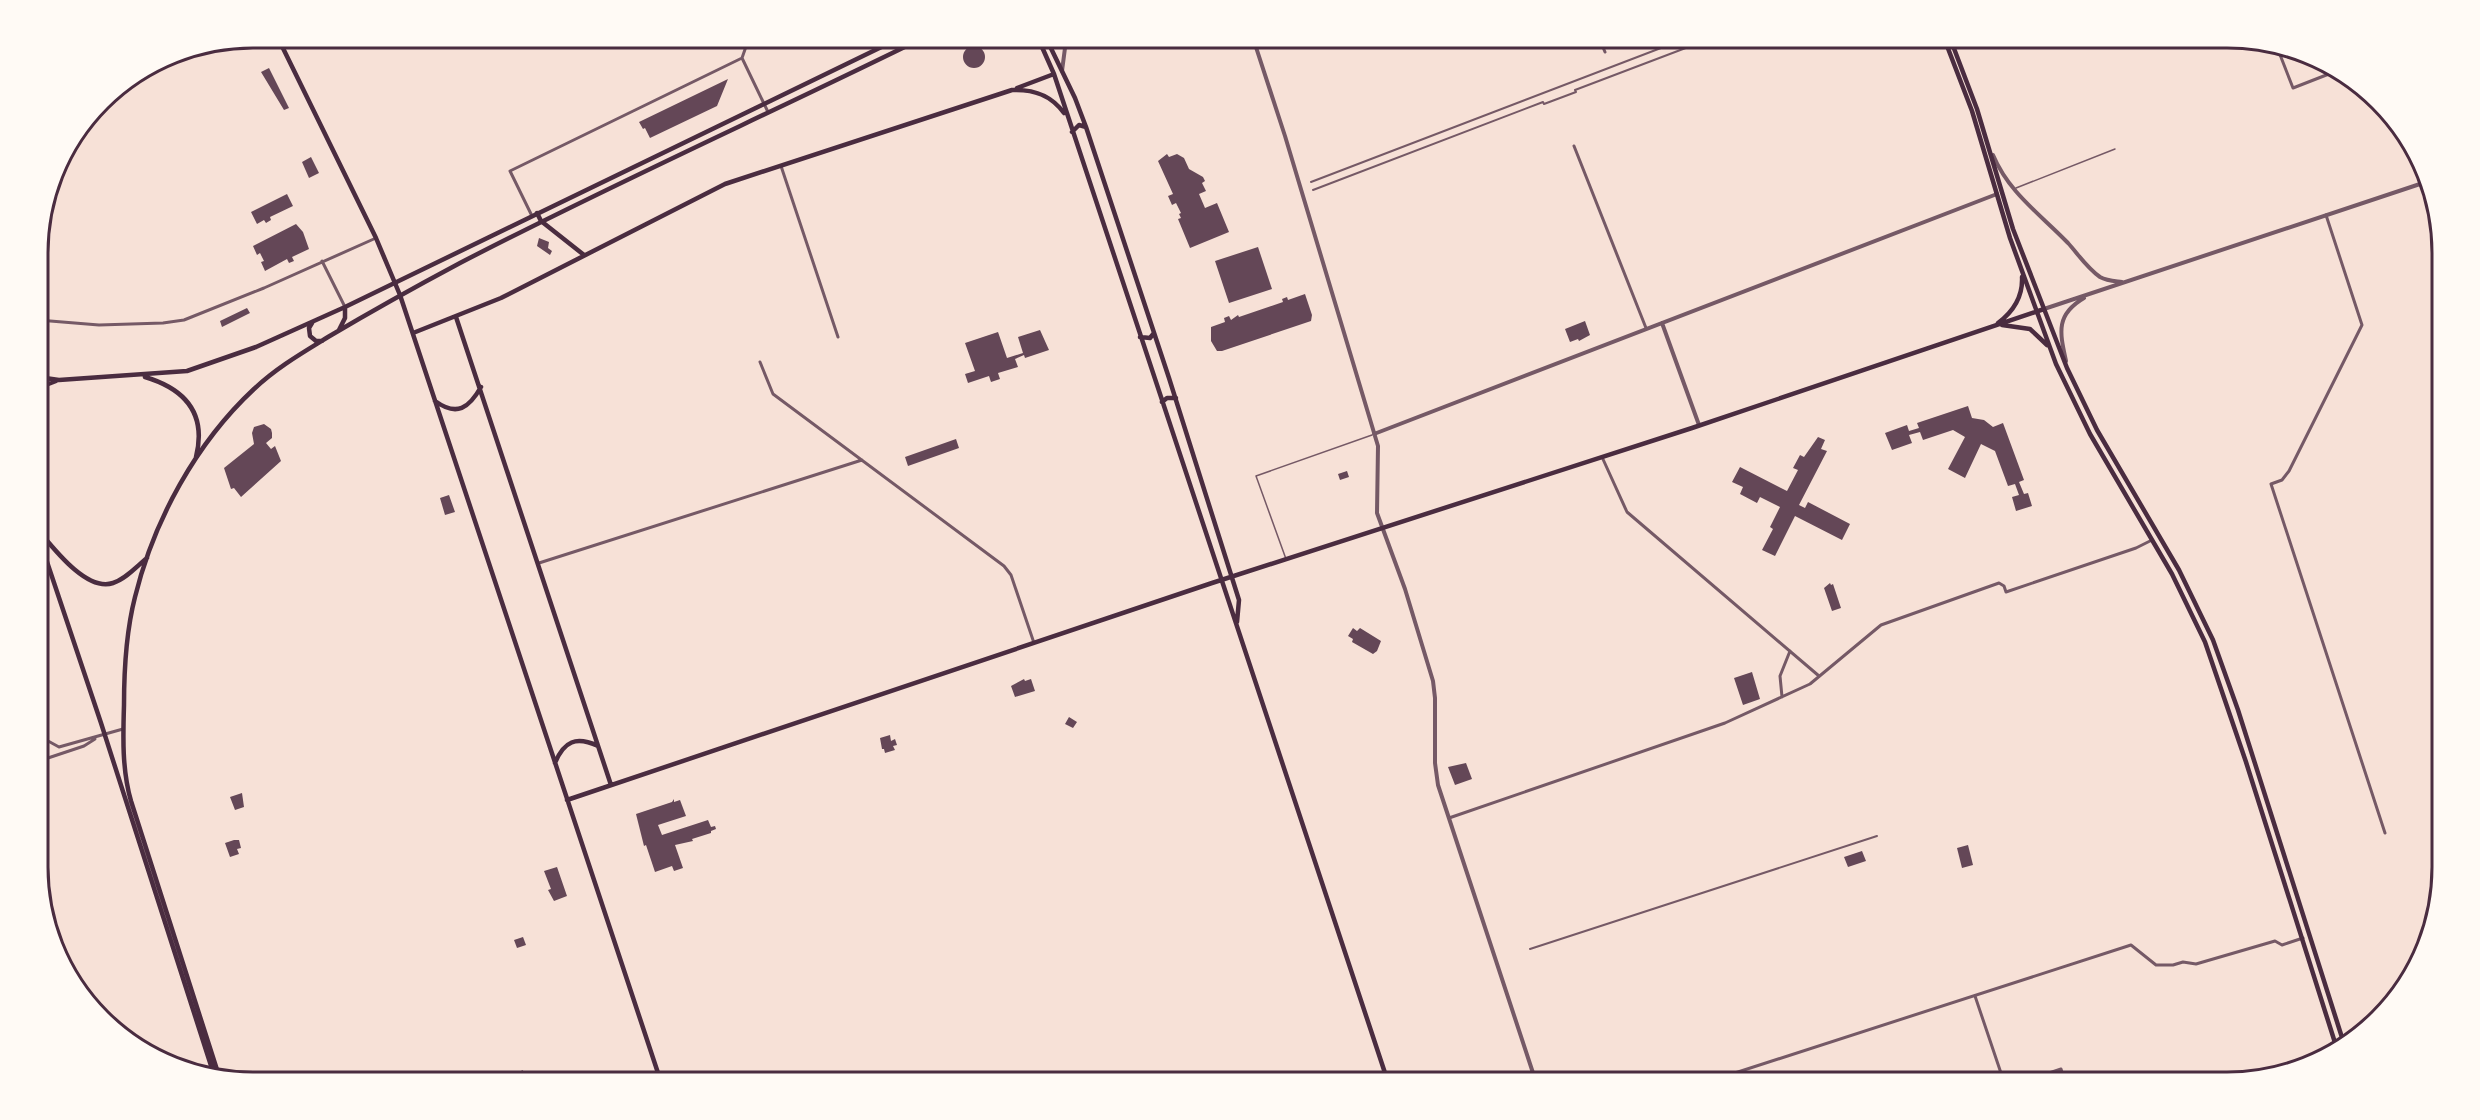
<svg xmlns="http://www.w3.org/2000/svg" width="2480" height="1120" font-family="'Noto Sans',sans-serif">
<rect width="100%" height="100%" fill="#f7e1d7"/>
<path fill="#644757" d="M963 57a11 11 0 1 1 22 0a11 11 0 1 1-22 0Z
M 269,68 L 289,108 L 284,110 L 261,72 Z
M 728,79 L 717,106 L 650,138 L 645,128 L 643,129 L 639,122 Z
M 1167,154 L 1169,157 L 1177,154 L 1184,158 L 1189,169 L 1203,177 L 1205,181 L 1202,183 L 1206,191 L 1199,194 L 1205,208 L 1217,203 L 1229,232 L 1190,248 L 1178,219 L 1181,218 L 1179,214 L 1181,213 L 1176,203 L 1172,205 L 1168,196 L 1173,194 L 1158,161 Z
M 311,157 L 319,173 L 309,178 L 302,162 Z
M 287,194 L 293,206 L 270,217 L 271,220 L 266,223 L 264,220 L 257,224 L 251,212 Z
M 296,224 L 303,232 L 309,249 L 292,257 L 294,261 L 289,263 L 287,259 L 265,271 L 261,262 L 264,261 L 260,253 L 257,255 L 253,246 Z
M 539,238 L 549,242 L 548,248 L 552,251 L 550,255 L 537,246 Z
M 1258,247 L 1272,289 L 1229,303 L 1215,261 Z
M 1305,294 L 1312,315 L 1311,321 L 1222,351 L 1217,351 L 1211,341 L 1211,327 L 1225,322 L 1224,318 L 1229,316 L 1231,320 L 1238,315 L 1239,317 L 1283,302 L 1282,299 L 1287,297 L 1288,300 Z
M 247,308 L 250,313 L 222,327 L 220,321 Z
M 1585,321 L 1590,335 L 1579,341 L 1578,339 L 1570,342 L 1565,329 Z
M 1040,330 L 1049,350 L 1025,358 L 1024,355 L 1015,359 L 1018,367 L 998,373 L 1000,379 L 991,382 L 989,376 L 968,383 L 965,374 L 975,371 L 965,343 L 998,332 L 1007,358 L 1023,353 L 1018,337 Z
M 1968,406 L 1972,418 L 1984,420 L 1993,427 L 2003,423 L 2024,480 L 2019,482 L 2024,494 L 2028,493 L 2032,506 L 2016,511 L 2012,497 L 2019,495 L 2015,484 L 2008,486 L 1995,451 L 1981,444 L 1965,478 L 1948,469 L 1965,437 L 1953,430 L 1923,440 L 1920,432 L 1909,435 L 1912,443 L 1892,450 L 1885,433 L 1907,425 L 1909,431 L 1919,428 L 1917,423 Z
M 264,424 L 271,429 L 272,433 L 272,438 L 266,443 L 271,449 L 275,446 L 281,461 L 241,497 L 234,488 L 231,489 L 224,468 L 254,444 L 252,433 L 254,427 Z
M 1818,437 L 1825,440 L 1821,449 L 1827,451 L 1799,505 L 1805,508 L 1808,502 L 1850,524 L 1842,540 L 1795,516 L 1775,556 L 1762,550 L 1773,529 L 1770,527 L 1780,507 L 1760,497 L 1757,503 L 1740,494 L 1743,487 L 1732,482 L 1740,467 L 1787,491 L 1798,470 L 1793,468 L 1800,455 L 1804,457 Z
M 956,439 L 959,448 L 908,466 L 905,457 Z
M 1347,471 L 1349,477 L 1340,480 L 1338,474 Z
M 449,495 L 455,512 L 445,515 L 440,498 Z
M 1830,583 L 1831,585 L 1833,584 L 1841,608 L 1832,611 L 1824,588 Z
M 1353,628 L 1357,631 L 1360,628 L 1381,641 L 1377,651 L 1373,654 L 1352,642 L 1353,639 L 1348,636 Z
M 1752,672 L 1760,699 L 1743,705 L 1734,678 Z
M 1024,679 L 1025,681 L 1031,679 L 1035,691 L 1015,697 L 1011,686 Z
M 1069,717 L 1077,722 L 1073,728 L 1065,724 Z
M 890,735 L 891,741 L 895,739 L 897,745 L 893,746 L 895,750 L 885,753 L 884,749 L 882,749 L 880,738 Z
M 1466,763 L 1472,779 L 1455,785 L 1448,767 Z
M 242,793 L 244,807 L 235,810 L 230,797 Z
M 674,799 L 674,802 L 680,800 L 686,816 L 658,825 L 662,835 L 708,820 L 711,827 L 715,826 L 716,829 L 711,831 L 711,833 L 692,839 L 693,841 L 675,845 L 683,868 L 674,871 L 672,866 L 655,872 L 646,845 L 644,846 L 636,814 L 672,802 Z
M 234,840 L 239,840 L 241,848 L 237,849 L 239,854 L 230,857 L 225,843 Z
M 1968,845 L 1973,865 L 1962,868 L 1957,848 Z
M 1862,851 L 1866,861 L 1848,867 L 1844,857 Z
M 557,867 L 567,896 L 554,901 L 548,890 L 551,889 L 544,871 Z
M 523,937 L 526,945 L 517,948 L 514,940 Z
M 522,1070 L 529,1075 L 524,1082 L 514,1082 Z"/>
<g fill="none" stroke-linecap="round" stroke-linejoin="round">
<path stroke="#755966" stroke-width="1.5" d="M 2016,188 L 2115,149
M 1286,559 L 1256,476 L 1372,435"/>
<path stroke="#755966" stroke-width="2" d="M 1311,182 L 1687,38
M 1313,190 L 1543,102 L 1544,104 L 1576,92 L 1575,90 L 1712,38
M 1530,949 L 1877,836"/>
<path stroke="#755966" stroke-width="3" d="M 749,38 L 742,58 L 768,112
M 1599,38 L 1605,52
M 2277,47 L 2293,88 L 2334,72
M 1574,146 L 1646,328
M 781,166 L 838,337
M 2326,215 L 2362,325 L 2289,471 L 2282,480 L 2271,484 L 2385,833
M 532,216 L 510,171 L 742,58
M 322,261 L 345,307
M 38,320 L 99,325 L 163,323 L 184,320 L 264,288 L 376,238
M 760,362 L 773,394 L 1004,566 L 1011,575 L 1034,643
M 1602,457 L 1627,512 L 1819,676
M 539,563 L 862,460
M 1782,697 L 1780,676 L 1790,651
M 39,736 L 59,747 L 123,729
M 39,761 L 84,746 L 95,739
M 1449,818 L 1725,723 L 1810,684 L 1881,625 L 1999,583 L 2004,586 L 2006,592 L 2136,548 L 2152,540
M 1975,996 L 2004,1082
M 1707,1082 L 2131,945 L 2156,965 L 2173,965 L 2183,962 L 2196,964 L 2275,941 L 2282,945 L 2303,938
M 2022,1082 L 2061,1069 L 2065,1082"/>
<path stroke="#755966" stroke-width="4" d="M 1253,38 L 1285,136 L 1378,446 L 1377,513 L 1405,589 L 1433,681 L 1435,698 L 1435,763 L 1438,785 L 1536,1082
M 1062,71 L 1065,48 L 1071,38
M 1993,155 C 2009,193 2040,214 2068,243 C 2078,254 2087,268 2100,277 C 2107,281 2114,281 2122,282
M 2044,309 L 2423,183
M 1662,323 L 1699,425
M 2066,361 C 2060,333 2055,315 2084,298
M 1374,434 L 1997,194"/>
<path stroke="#4a2c40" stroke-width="4.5" d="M 278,38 L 376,238 L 400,295 L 661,1082
M 1038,38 L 1054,74 L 1388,1082
M 1046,38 L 1075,98 L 1086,127 L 1169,378 L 1239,600 L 1237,622
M 1944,38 L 1972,111 L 2010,238 L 2056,364 L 2090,434 L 2172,574 L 2205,642 L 2246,762 L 2337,1049
M 1950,38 L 1977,109 L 2013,229 L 2067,368 L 2097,430 L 2179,570 L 2213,640 L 2238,710 L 2345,1047
M 1017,88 L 1054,74
M 1072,132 L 1079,125 L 1086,127
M 537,213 L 541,221 L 584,255
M 456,317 L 611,785
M 1998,323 C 2014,311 2023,297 2022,277
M 2002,325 L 2030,329 L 2047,345
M 413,333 L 501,298 L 725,184 L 1012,90 C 1034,89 1051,95 1064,113
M 1140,337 L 1150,338 L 1154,333
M 435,401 C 457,417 469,408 481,387
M 1162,402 L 1167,398 L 1176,398
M 555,763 C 564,741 576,736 598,746
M 567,800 L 1212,583 L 1692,428 L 2044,309"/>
<path stroke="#4a2c40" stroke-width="4.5" d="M 312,323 L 309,328 L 310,336 L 316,341 L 322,341
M 339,330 L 345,318 L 345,307
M 38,377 L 59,380 L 187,371 L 256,347 L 345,307 L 900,38
M 145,377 C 185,389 207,413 196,457
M 38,388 L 56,381
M 39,531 C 54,549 87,592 113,583 C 126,579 137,566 147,558
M 39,538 L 101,723 L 214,1075
M 219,1076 L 131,801 C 122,770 123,737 124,705 C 124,669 126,632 135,597 C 154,520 196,443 254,389 C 276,368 302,353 328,337 C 372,311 415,287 460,263 C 612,184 769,114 923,38"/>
</g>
<path d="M0 0H2480V1120H0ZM253 48H2227A205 205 0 0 1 2432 253V867A205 205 0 0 1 2227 1072H253A205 205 0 0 1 48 867V253A205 205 0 0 1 253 48Z" fill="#fffaf5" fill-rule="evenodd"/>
<path fill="none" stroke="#4a2c40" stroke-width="3" d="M253 48H2227A205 205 0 0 1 2432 253V867A205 205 0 0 1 2227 1072H253A205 205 0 0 1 48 867V253A205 205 0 0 1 253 48Z"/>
</svg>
